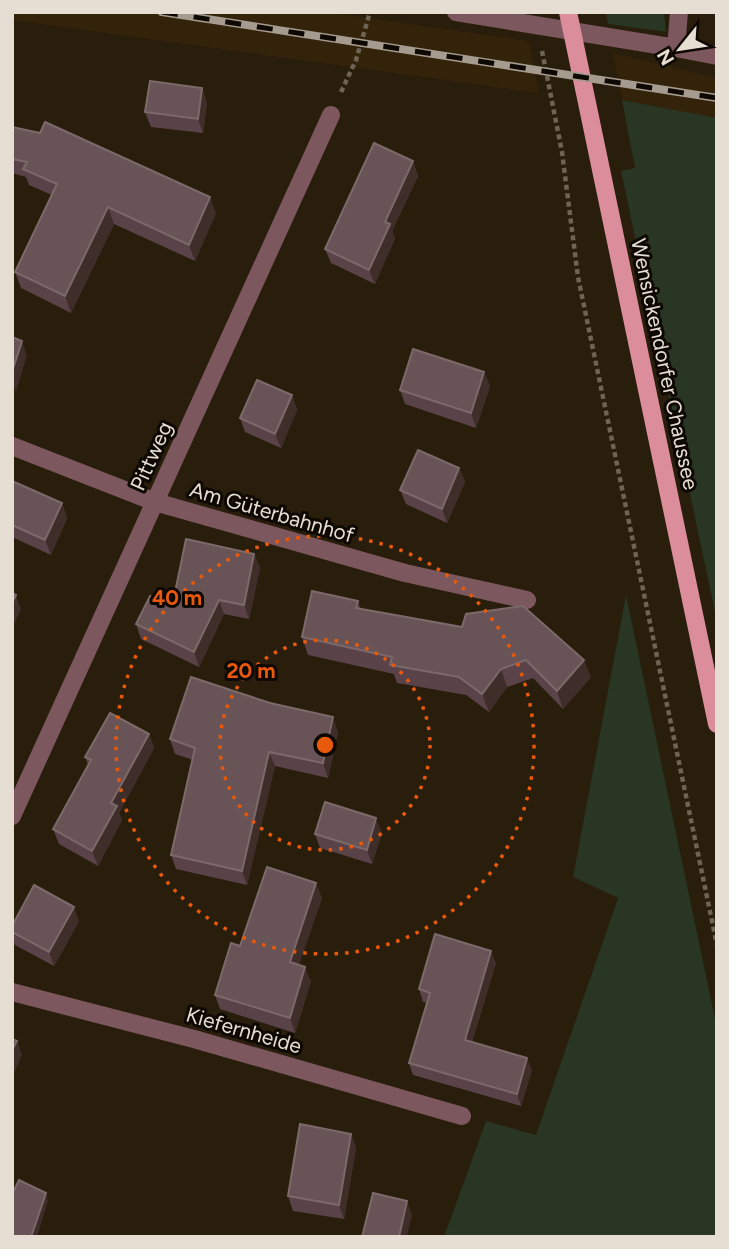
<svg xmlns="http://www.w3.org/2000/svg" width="729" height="1249" font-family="Figtree,sans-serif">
<rect width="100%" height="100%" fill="#291d0b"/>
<path fill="#34230b" d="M 12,12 L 327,12 L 529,41 L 539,93 L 12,20 Z
M 613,53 L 717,78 L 717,118 L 622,100 Z"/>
<path fill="#283623" d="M 606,12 L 664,12 L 666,32 L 608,24 Z
M 622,100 L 717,118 L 717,621 L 621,171 L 635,168 Z
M 626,595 L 717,1028 L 717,1237 L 444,1237 L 486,1121 L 536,1135 L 618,898 L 573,877 Z"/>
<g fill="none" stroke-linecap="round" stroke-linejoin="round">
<path stroke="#6e6454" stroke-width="4.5" stroke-dasharray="5 3.5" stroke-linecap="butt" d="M 542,51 L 562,152 L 578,277 L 717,945
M 341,92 L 356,60 L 370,12"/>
<path stroke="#7c575d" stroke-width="18" d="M 456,12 L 676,48 L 717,56
M 676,48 L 679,12
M 12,446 L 155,502 L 405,573 L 527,600
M 12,816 L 331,115
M 12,992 L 194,1039 L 462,1116"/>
<path stroke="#db8d9c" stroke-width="18" d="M 568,12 L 717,724"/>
<defs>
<path id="rail" d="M 162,12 L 717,98"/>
</defs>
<use href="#rail" stroke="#a59b8e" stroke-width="8"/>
<use href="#rail" stroke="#0e0803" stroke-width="5" stroke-dasharray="16" stroke-linecap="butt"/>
</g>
<path fill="#594348" d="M 202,88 L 207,103 L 203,133 L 151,127 L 145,112 Z
M 12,127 L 216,213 L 195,261 L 114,224 L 71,313 L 21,288 L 15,272 L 52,195 L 29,185 L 26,177 L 12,173 Z
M 413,161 L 418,176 L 392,231 L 395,238 L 375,284 L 331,263 L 325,249 Z
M 484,372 L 490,386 L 476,428 L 405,404 L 400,390 Z
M 292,395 L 297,410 L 281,448 L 245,432 L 240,418 Z
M 459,468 L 465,482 L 447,523 L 406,504 L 400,490 Z
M 12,481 L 62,503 L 67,518 L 51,555 L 12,537 Z
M 254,554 L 260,568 L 249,619 L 224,614 L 199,667 L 141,639 L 136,624 L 172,607 Z
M 358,601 L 360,608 L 591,677 L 563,709 L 533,678 L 507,687 L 489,712 L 466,695 L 397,683 L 394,674 L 308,655 L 302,637 Z
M 338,732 L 328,778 L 275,766 L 247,885 L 176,869 L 171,855 L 193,760 L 175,754 L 170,739 Z
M 149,734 L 154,748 L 119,813 L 122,820 L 98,866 L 59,844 L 53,829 L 88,765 L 85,757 Z
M 382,833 L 372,864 L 320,848 L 315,834 Z
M 322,898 L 299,964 L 311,981 L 295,1033 L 220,1009 L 215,995 L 240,946 Z
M 79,921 L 54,966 L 15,945 L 12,937 L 12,926 Z
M 496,963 L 472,1042 L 532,1070 L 521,1106 L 413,1075 L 409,1063 L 427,1003 L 423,1002 L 419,989 Z
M 351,1134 L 356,1148 L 344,1219 L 293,1211 L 288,1196 Z"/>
<path fill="#3f2d29" d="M 202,88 L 207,103 L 203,133 L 198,119 Z
M 413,161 L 418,176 L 392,231 L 395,238 L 375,284 L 369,270 L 385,222 Z
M 210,197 L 216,213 L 195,261 L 189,245 Z
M 108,207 L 114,224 L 71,313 L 65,296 Z
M 22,341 L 27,355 L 16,392 L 12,383 L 12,372 Z
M 484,372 L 490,386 L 476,428 L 471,413 Z
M 292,395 L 297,410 L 281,448 L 275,434 Z
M 459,468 L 465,482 L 447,523 L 442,509 Z
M 62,503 L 67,518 L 51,555 L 45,540 Z
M 254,554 L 260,568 L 249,619 L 244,605 Z
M 16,595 L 21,609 L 12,629 L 12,603 Z
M 219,600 L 224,614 L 199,667 L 194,652 Z
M 584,660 L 591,677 L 563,709 L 557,691 Z
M 501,669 L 507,687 L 489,712 L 482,694 Z
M 333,717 L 338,732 L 328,778 L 323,763 Z
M 149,734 L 154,748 L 119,813 L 122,820 L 98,866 L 92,851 L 111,803 Z
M 269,752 L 275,766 L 247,885 L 242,871 Z
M 376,818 L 382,833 L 372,864 L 367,850 Z
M 316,883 L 322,898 L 295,976 L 290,962 Z
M 74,907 L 79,921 L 54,966 L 49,952 Z
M 491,951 L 496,963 L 469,1052 L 465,1040 Z
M 305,967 L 311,981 L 295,1033 L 290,1018 Z
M 17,1041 L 22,1055 L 12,1077 L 12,1050 Z
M 527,1058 L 532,1070 L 521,1106 L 517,1094 Z
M 351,1134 L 356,1148 L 344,1219 L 339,1205 Z
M 46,1193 L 48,1201 L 37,1237 L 31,1237 Z
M 407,1201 L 412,1215 L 407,1237 L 399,1237 Z"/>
<path fill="#685356" stroke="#7c696a" stroke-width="2" d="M 150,81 L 202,88 L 198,119 L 145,112 Z
M 45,122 L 210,197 L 189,245 L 108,207 L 65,296 L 15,272 L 57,184 L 23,169 L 27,162 L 12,159 L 12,127 L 40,133 Z
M 374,143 L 413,161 L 385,222 L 390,224 L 369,270 L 325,249 Z
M 12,337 L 22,341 L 12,372 Z
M 413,349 L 484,372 L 471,413 L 400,390 Z
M 257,380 L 292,395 L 275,434 L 240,418 Z
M 418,450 L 459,468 L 442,509 L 400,490 Z
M 12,481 L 62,503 L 45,540 L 12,525 Z
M 186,539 L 254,554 L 244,605 L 219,600 L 194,652 L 136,624 L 150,596 L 172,607 Z
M 312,591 L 358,601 L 356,608 L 462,627 L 466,614 L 523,606 L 584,660 L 557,691 L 526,660 L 501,669 L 482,694 L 459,677 L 390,665 L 392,657 L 302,637 Z
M 12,593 L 16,595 L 12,603 Z
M 191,677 L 270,703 L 333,717 L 323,763 L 269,752 L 242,871 L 171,855 L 195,748 L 170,739 Z
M 110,713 L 149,734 L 111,803 L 117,806 L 92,851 L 53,829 L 91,760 L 85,757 Z
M 325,802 L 376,818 L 367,850 L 315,834 Z
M 267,867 L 316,883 L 290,962 L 305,967 L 290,1018 L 215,995 L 231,943 L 240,946 Z
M 34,885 L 74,907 L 49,952 L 12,932 L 12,926 Z
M 435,934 L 491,951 L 465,1040 L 527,1058 L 517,1094 L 409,1063 L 430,993 L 419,989 Z
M 12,1039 L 17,1041 L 12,1050 Z
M 300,1124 L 351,1134 L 339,1205 L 288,1196 Z
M 19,1180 L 46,1193 L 31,1237 L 12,1237 L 12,1194 Z
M 373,1193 L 407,1201 L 399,1237 L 362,1237 Z"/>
<g fill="none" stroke="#e8590c" stroke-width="3.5" stroke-dasharray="3.5 7">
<circle cx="325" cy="745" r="105"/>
<circle cx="325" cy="745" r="209"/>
</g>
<g text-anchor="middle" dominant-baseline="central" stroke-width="6" stroke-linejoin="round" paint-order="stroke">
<g font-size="21" fill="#e7ded3" stroke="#0e0803">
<text transform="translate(665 364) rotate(78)">Wensickendorfer Chaussee</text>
<text transform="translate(151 456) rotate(-66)">Pittweg</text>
<text transform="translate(272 512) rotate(16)">Am Güterbahnhof</text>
<text transform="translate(244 1030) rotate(16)">Kiefernheide</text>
</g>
</g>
<circle cx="325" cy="745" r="10" fill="#e8590c" stroke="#0e0803" stroke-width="3.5"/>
<g font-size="21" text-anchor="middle" font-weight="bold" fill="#e8590c" stroke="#0e0803" stroke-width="6" stroke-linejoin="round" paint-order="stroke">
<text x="177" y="605">40 m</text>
<text x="251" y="678">20 m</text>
</g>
<rect width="729" height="1249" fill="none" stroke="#e7ded3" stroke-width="28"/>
<g transform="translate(680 49) rotate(240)" stroke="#0e0803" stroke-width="5" paint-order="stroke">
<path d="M0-5L12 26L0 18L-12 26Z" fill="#e7ded3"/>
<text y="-10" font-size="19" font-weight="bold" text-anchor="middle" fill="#e7ded3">N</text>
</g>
</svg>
